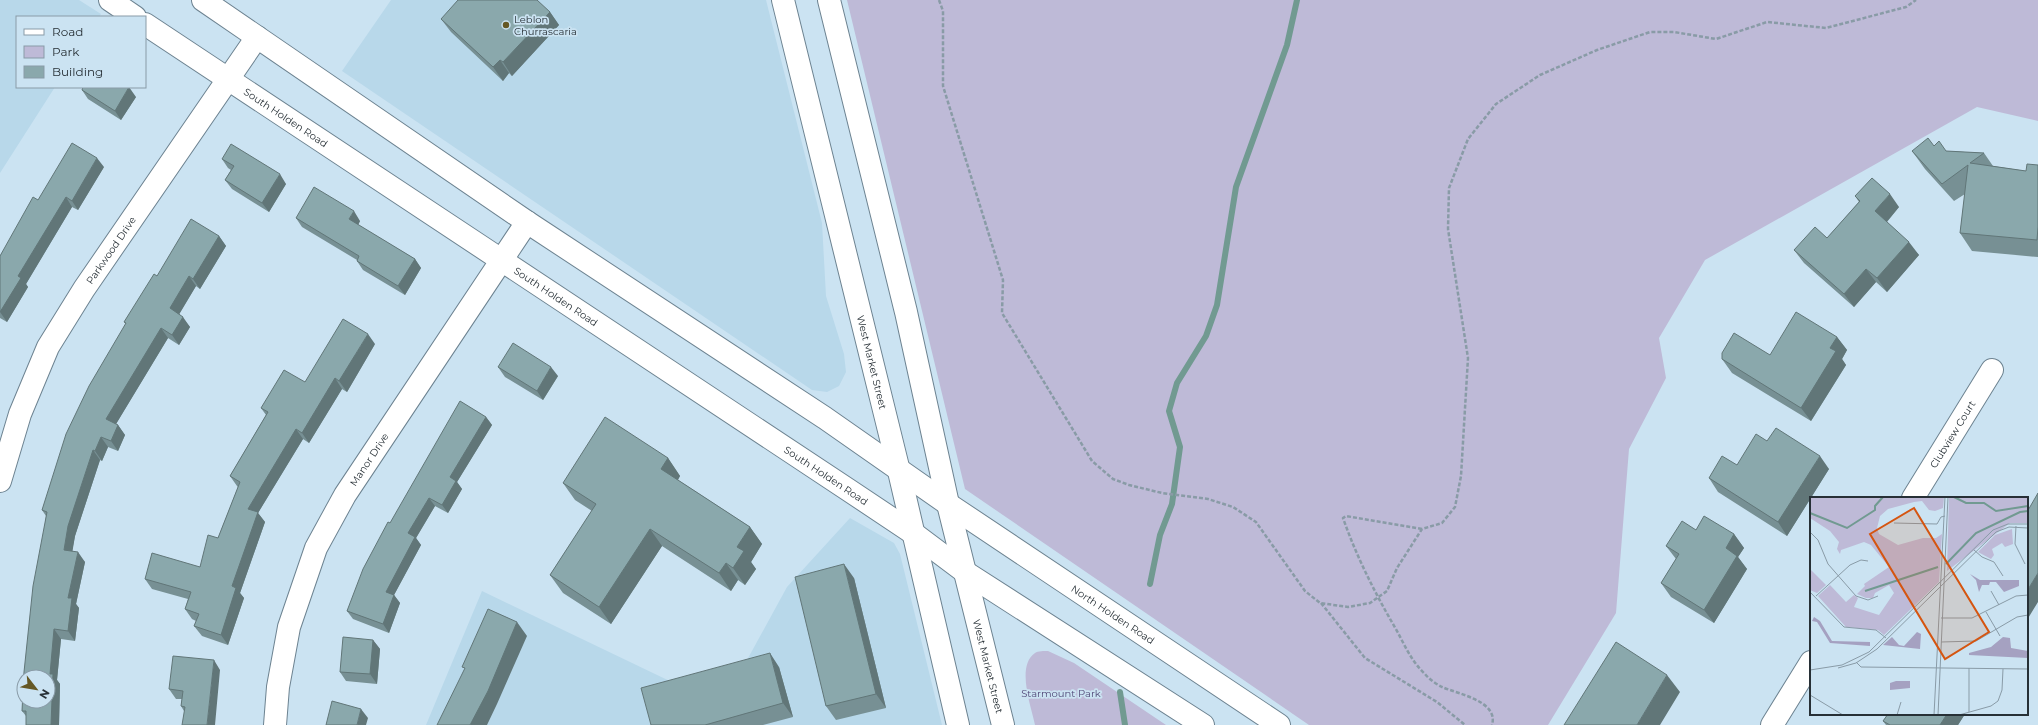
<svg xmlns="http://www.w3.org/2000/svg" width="2038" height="725" font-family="Montserrat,sans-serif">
<rect width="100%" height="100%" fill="#cbe3f2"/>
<path fill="#b8d8ea" d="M 0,0 L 79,0 L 101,14 L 99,17 L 17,17 L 17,87 L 55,87 L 0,173 Z
M 391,0 L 766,0 L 822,223 L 826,296 L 844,354 L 846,372 L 839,386 L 827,392 L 812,390 L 342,71 Z
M 850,518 L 894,543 L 900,554 L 942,725 L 426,725 L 482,591 L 678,685 L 747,660 L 787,587 Z"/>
<path fill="#bebad7" d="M 847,0 L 2038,0 L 2038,121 L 1977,107 L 1705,260 L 1659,338 L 1666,378 L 1629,449 L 1616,613 L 1548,725 L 1309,725 L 965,489 Z
M 1048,651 L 1074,663 L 1166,725 L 1035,725 C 1031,706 1016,666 1035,653 C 1038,651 1044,651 1048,651 Z"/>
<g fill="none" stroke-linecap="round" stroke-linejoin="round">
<path stroke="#719a91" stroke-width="6" d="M 1150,584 L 1160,535 L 1172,504 L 1180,447 L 1169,411 L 1177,383 L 1206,336 L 1217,305 L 1236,187 L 1287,45 L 1297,0
M 1120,692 L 1125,725"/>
<defs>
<g id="minor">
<path id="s1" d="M 0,481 L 20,414 L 48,347 L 84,289 L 257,37"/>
<path id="s2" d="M 1913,498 L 1992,370"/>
<path id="s3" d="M 275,725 L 278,687 L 289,627 L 316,548 L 345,495 L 527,222"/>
<path d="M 1772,725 L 1811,662"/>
</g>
<g id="secondary">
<path d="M 110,0 L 135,17"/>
<path id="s4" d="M 203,0 L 527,222 L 825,418 L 948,504 L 1279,725"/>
<path id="s5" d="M 145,24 L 847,489 L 913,533 L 965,572 L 1203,725"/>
</g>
<g id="primary">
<path id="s6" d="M 783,0 L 898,467 L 958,725"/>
<path id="s7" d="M 829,0 L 906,312 L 948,504 L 1003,725"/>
</g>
</defs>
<use href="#minor" stroke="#6d8391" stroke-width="24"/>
<use href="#secondary" stroke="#6d8391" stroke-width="24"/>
<use href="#primary" stroke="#6d8391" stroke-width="24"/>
<path stroke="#899ba6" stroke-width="2.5" stroke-dasharray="4 2" stroke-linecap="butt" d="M 939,0 L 943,11 L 943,86 L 1003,280 L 1002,313 L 1092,461 L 1113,479 L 1129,485 L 1162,493 L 1208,499 L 1233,507 L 1256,522 L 1305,591 L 1320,603 L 1348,607 L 1370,603 L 1387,591 L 1397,568 L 1422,529 L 1442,523 L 1455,507 L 1461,476 L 1468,358 L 1448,229 L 1449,188 L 1468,139 L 1496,104 L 1540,75 L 1597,50 L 1650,32 L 1674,32 L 1716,39 L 1767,22 L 1826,28 L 1906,7 L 1916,0
M 1422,529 L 1346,516 L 1343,518 C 1357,558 1376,595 1397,631 C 1405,646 1412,662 1425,674 C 1429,679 1436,684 1442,687 C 1458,694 1499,701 1492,725
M 1321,603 L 1365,658 L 1437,702 L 1465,725"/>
<use href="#minor" stroke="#fff" stroke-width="22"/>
<use href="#secondary" stroke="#fff" stroke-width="22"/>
<use href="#primary" stroke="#fff" stroke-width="22"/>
</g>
<path fill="#779094" d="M 550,12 L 559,25 L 512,76 L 509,73 L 503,81 L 451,32 L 441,19 Z
M 82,90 L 136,97 L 121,120 L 88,99 Z
M 1934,146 L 1946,151 L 1984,153 L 1993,166 L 2026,171 L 2038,165 L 2038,257 L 1972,251 L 1960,233 L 1965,194 L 1954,201 L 1925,169 L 1912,151 Z
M 222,159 L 286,184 L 269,212 L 232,189 L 225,180 L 231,170 L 228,168 Z
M 104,167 L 78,210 L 72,207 L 26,284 L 28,287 L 7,322 L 0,318 L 0,256 L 38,200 Z
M 1855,196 L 1899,207 L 1887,222 L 1919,255 L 1887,292 L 1876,282 L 1854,307 L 1804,263 L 1794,250 L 1827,238 L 1859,202 Z
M 296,218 L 360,221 L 358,225 L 415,259 L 421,268 L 405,295 L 363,270 L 357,261 L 357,260 L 302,227 Z
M 219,236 L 226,246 L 200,289 L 196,286 L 179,314 L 190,327 L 179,345 L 168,338 L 116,424 L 118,425 L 125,435 L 118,451 L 108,447 L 102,461 L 100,460 L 75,536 L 72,551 L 85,562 L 76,604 L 79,608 L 75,641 L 61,639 L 57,680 L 60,684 L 59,725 L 26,725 L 26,716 L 22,711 L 46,516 L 42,510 L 126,324 L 124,322 L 157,276 Z
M 1837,337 L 1847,350 L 1842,359 L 1846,365 L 1811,421 L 1732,373 L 1722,359 L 1770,355 Z
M 375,344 L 347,392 L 342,389 L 309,443 L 303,439 L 258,513 L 265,522 L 240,593 L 244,598 L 228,645 L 202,636 L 194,626 L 196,621 L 192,619 L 185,609 L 188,599 L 152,589 L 145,579 L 200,567 L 218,538 L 238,487 L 237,486 L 230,476 L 266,415 L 261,408 L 305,382 Z
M 498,367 L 558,376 L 543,400 L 505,377 Z
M 486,417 L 492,425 L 457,482 L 462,489 L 448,513 L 435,506 L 416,538 L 421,545 L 394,595 L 400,603 L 389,633 L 353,619 L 347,611 Z
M 1767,441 L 1829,469 L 1787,536 L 1718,492 L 1709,478 L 1737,465 Z
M 668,458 L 680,476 L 678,480 L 750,527 L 762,544 L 751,562 L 756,569 L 745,585 L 738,580 L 731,591 L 662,546 L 611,624 L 563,593 L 550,575 L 592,511 L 575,500 L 563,483 Z
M 1696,530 L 1734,534 L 1744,548 L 1738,557 L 1747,569 L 1714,623 L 1671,597 L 1661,583 L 1676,559 L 1666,546 Z
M 854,578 L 886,708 L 836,720 L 826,706 Z
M 373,640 L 380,649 L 377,684 L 346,681 L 340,672 Z
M 779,667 L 793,717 L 763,725 L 651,725 Z
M 220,670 L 184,711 L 181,706 L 182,699 L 176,699 L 169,689 Z
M 1888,714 L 1965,714 L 1958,725 L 1886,725 L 1883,721 Z"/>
<path fill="#617678" d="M 550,12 L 559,25 L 512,76 L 503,62 Z
M 500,60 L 509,73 L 503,81 L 493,67 Z
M 129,87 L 136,97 L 121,120 L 115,111 Z
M 97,158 L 104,167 L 78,210 L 72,201 Z
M 280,174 L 286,184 L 269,212 L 262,203 Z
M 1890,194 L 1899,207 L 1884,225 L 1875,211 Z
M 66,197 L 72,207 L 26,284 L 28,287 L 7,322 L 0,312 L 18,276 Z
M 354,211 L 360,221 L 356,229 L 349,219 Z
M 219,236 L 226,246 L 200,289 L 193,279 Z
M 1909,242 L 1919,255 L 1887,292 L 1877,278 Z
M 415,259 L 421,268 L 405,295 L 398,286 Z
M 1866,269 L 1876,282 L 1854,307 L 1844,294 Z
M 189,276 L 196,286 L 177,318 L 170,308 Z
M 183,317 L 190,327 L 179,345 L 172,335 Z
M 161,328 L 168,338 L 113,429 L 106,419 Z
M 368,334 L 375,344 L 347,392 L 339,381 Z
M 1837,337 L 1847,350 L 1842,359 L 1846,365 L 1811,421 L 1801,408 L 1830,348 Z
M 551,367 L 558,376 L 543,400 L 537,391 Z
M 335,378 L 342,389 L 309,443 L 302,433 Z
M 486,417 L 492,425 L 457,482 L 462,489 L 448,513 L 442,505 L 450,477 Z
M 118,425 L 125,435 L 118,451 L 111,441 Z
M 296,429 L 303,439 L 258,513 L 265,522 L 240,593 L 244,598 L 228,645 L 221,635 L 248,509 Z
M 101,437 L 108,447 L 102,461 L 95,451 Z
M 93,450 L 100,460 L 75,536 L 71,560 L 64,550 L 68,526 Z
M 1820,456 L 1829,469 L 1787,536 L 1778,522 Z
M 668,458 L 680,476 L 674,486 L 661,469 Z
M 429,498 L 435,506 L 416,538 L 421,545 L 394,595 L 400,603 L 389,633 L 383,624 L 386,592 L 408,533 Z
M 750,527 L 762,544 L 751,562 L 756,569 L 745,585 L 733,568 L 737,547 Z
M 650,529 L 662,546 L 611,624 L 599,607 Z
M 1734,534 L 1744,548 L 1738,557 L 1747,569 L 1714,623 L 1704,610 L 1726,548 Z
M 78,552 L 85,562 L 76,604 L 79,608 L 75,641 L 68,631 L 68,598 Z
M 726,563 L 738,580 L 731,591 L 719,573 Z
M 844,564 L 854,578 L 886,708 L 876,694 Z
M 2038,573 L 2038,602 L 2027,620 L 2027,591 Z
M 517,622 L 527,636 L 497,704 L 487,725 L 470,725 Z
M 54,629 L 61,639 L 57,680 L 60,684 L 59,725 L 51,725 L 50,674 Z
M 373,640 L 380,649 L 377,684 L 370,674 Z
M 770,653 L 779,667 L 793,717 L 783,703 Z
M 214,660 L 220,670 L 215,725 L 207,725 Z
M 1667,675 L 1680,692 L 1660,725 L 1637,725 Z
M 361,709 L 368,718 L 366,725 L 357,725 Z
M 1947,714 L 1965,714 L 1958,725 L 1940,725 Z"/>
<path fill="#8aa8ac" stroke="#617678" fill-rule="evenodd" d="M 458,0 L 537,0 L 550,12 L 503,62 L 500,60 L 493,67 L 441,19 Z
M 83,87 L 129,87 L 115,111 L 82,90 Z
M 1928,138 L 1934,146 L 1939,141 L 1946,151 L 1984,153 L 1970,163 L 2026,171 L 2027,164 L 2038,165 L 2038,227 L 2037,240 L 1960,233 L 1968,165 L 1942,184 L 1912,151 Z
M 72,143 L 97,158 L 72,201 L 66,197 L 18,276 L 21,278 L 0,312 L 0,256 L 33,197 L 38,200 Z
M 231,144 L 280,174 L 262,203 L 225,180 L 234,166 L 222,159 Z
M 1872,178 L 1890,194 L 1875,211 L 1909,242 L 1877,278 L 1866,269 L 1844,294 L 1794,250 L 1815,227 L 1827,238 L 1860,201 L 1855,196 Z
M 314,187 L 354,211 L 349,219 L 415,259 L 398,286 L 357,261 L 359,256 L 296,218 Z
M 191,219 L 219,236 L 193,279 L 189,276 L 170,308 L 183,317 L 172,335 L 161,328 L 106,419 L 118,425 L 111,441 L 101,437 L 95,451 L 93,450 L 68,526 L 64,550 L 78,552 L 68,598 L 72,598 L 68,631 L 54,629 L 50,674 L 53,674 L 51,725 L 26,725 L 26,711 L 22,711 L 24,672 L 33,586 L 47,512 L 42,510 L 66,434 L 89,386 L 126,323 L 124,322 L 154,274 L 157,276 ZM 24,677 L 48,677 L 48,701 L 24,701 Z
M 1796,312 L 1837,337 L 1830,348 L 1836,351 L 1801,408 L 1722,359 L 1722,353 L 1734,333 L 1770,355 Z
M 343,319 L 368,334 L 339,381 L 335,378 L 302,433 L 296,429 L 248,509 L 258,512 L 232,586 L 236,588 L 221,635 L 194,626 L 199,614 L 185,609 L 191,592 L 145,579 L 152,553 L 200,567 L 208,535 L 218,538 L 240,482 L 230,476 L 268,412 L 261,408 L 284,370 L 305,382 Z
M 513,343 L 551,367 L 537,391 L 498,367 Z
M 460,401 L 486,417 L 450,477 L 456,481 L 442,505 L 429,498 L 408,533 L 415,537 L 386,592 L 394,595 L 383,624 L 347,611 L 363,569 L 388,522 L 390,523 Z
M 605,417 L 668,458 L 661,469 L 750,527 L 737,547 L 744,551 L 733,568 L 726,563 L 719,573 L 650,529 L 599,607 L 550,575 L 596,504 L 563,483 Z
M 1776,428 L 1820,456 L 1778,522 L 1709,478 L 1722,456 L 1737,465 L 1756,434 L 1767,441 Z
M 2038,493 L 2038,573 L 2027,591 L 2027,512 Z
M 1704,516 L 1734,534 L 1726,548 L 1737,556 L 1704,610 L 1661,583 L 1679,554 L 1666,546 L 1682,521 L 1696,530 Z
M 844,564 L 876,694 L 826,706 L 795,577 Z
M 488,609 L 517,622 L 488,691 L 470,725 L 437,725 L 465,668 L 462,667 Z
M 343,637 L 373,640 L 370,674 L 340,672 Z
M 1616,642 L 1667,675 L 1637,725 L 1564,725 Z
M 770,653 L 783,703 L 705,725 L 651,725 L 641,688 Z
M 173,656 L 214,660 L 207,725 L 182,725 L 185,707 L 181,706 L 183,691 L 169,689 Z
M 332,701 L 361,709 L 357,725 L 326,725 Z
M 1888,714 L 1947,714 L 1940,725 L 1890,725 L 1883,721 Z"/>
<circle fill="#655825" stroke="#cbe3f2" stroke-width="1.5" cx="506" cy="25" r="4"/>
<g text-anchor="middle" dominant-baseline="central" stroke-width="3.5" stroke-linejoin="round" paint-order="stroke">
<g font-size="10" fill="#273036" stroke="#cbe3f2" text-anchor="start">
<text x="514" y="19">Leblon<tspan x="514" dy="12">Churrascaria</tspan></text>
</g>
<g font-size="10" fill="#273036" stroke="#cbe3f2">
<text stroke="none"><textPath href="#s5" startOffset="169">South Holden Road</textPath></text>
<text stroke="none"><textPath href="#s1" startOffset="258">Parkwood Drive</textPath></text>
<text stroke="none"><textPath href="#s5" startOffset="493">South Holden Road</textPath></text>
<text stroke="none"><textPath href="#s6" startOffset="373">West Market Street</textPath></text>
<text stroke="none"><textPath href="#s2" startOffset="75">Clubview Court</textPath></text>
<text stroke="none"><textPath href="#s3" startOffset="286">Manor Drive</textPath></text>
<text stroke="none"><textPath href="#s5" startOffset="817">South Holden Road</textPath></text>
<text stroke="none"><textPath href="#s4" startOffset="1098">North Holden Road</textPath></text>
<text stroke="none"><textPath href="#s7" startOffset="685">West Market Street</textPath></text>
</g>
<g font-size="10" fill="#514877" stroke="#cbe3f2">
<text x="1061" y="693">Starmount Park</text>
</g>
</g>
<g transform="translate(1810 497)">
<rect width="218" height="218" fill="#cbe3f2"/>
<path d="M 0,0 L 134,0 L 133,11 L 125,14 L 119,13 L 112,4 L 104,5 L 78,12 L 70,19 L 67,31 L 69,37 L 88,48 L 113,41 L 126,41 L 132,37 L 129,85 L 74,138 L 68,133 L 36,130 L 8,99 L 20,88 L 36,105 L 44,98 L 48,101 L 44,110 L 69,118 L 84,96 L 79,88 L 65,96 L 63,101 L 56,101 L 47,97 L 55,89 L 54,87 L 79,70 L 61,48 L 54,45 L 31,53 L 30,57 L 27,52 L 29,45 L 20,34 L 0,21 ZM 139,0 L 218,0 L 218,26 L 200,26 L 137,74 ZM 202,32 L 203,47 L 195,50 L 192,46 L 182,52 L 184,58 L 181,62 L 168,55 L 185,38 ZM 0,72 L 16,88 L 7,96 L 0,93 Z" fill="#bebad7"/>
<path d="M 160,77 L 170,83 L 209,83 L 209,89 L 194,95 L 186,85 L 180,85 L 179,88 L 172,88 L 169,95 L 166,83 ZM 4,120 L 10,124 L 22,144 L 60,145 L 60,149 L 20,146 L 7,125 L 2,124 ZM 107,135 L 111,137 L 110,152 L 73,148 L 82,140 L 89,148 L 94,149 ZM 193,140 L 200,141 L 201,151 L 218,154 L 218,161 L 159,158 L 159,156 L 181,150 ZM 86,184 L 100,184 L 100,191 L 80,193 L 80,186 Z" fill="#a5a1c1"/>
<path fill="none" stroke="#719a91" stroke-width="2" d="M 144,0 L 156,6 L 174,6 L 186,14 L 218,9M 0,16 L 37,31 L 65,13 L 65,9 L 73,0M 136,67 L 166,36 L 210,15 L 218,14M 55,94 L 128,70"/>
<path fill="none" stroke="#899ba7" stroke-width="1" d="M 84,26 L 127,27M 127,27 L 131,20 L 135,19M 206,29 L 205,47 L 215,67M 0,35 L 8,43 L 18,67 L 46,99 L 58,103 L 68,99M 164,53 L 172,60 L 184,65 L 193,79M 181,94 L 189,108M 0,95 L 34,130 L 66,133 L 76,141M 6,99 L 40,68 L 51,63 L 58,64M 176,115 L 190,139M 131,121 L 162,121 L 206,99 L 218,98M 131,145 L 166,144 L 207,120 L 218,118M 46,165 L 51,170 L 218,172M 28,171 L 46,166 L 67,152 L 186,35 L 199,30 L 218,31M 0,173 L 32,168 L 59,155 L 183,33 L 198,27 L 218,27M 0,198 L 33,218M 159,215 L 159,171M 87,218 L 91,205M 124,218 L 135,0M 128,218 L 138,0M 149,218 L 181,209 L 188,204 L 192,193 L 193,172"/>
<path fill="#d55510" fill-opacity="0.15" stroke="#d55510" stroke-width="2" d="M 104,11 L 179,135 L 135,162 L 60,37 Z"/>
<rect width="218" height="218" fill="none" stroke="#273036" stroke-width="2"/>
</g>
<rect x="16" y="16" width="130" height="72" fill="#cbe3f2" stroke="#899ba7"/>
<rect x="24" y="29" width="20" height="6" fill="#ffffff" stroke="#899ba7"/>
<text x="52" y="36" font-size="12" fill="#273036">Road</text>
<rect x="24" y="46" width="20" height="12" fill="#bebad7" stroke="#899ba7"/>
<text x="52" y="56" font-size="12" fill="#273036">Park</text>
<rect x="24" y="66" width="20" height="12" fill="#8aa8ac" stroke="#899ba7"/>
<text x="52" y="76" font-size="12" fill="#273036">Building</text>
<g transform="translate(36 689) rotate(121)"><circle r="19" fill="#cbe3f2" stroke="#899ba7"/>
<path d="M0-3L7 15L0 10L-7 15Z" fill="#655825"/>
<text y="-6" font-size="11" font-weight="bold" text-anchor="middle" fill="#273036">N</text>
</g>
</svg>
